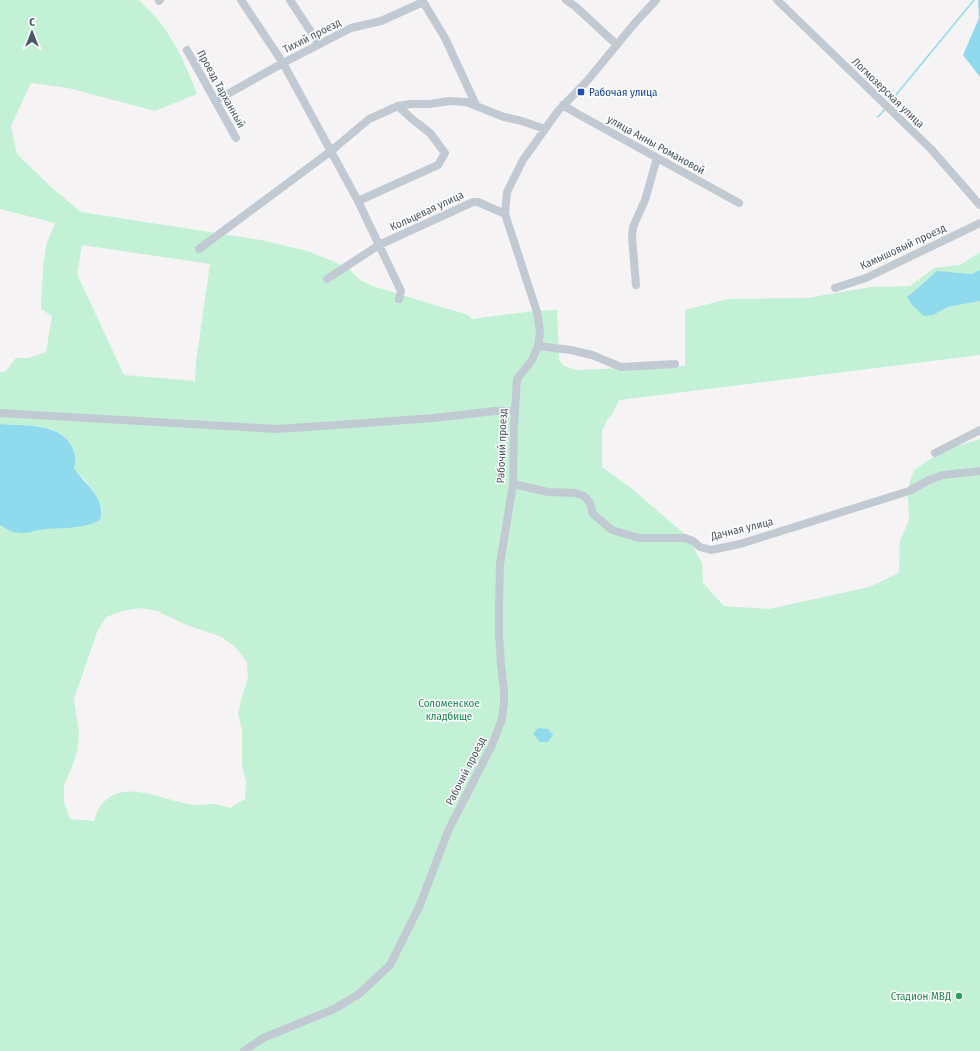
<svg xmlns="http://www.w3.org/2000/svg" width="980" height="1051" font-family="'Fira Sans Condensed',sans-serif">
<rect width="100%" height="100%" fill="#f5f3f3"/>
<path fill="#c3f1d5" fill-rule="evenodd" d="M 0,0 L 138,0 C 167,23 184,59 197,94 L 155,111 L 68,88 L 31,83 L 11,126 L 17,154 L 51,187 L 81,212 L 261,240 L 307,251 L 335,262 L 349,269 L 360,280 L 375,287 L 468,315 L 472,319 L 534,311 L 557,310 L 559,360 L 564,366 L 576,370 L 685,366 L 685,310 L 728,299 L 807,298 L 871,287 L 910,286 L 934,268 L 960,265 L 980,252 L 980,270 L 971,274 L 954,273 L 926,280 L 910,294 L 933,315 L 948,307 L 980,301 L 980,355 L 619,400 L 613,413 L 607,420 L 602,431 L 602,467 L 631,488 L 688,537 L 702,563 L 703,583 L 724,606 L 769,609 L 869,587 L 899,573 L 900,541 L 909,520 L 908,498 L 909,484 L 914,470 L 930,459 L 954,447 L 980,439 L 980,1051 L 0,1051 L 0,525 C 9,532 19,533 30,532 L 102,512 C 99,501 94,492 87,483 C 83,477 78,474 74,468 C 80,422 32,426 0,424 L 0,372 L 5,372 L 16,358 L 28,358 L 46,352 L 52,316 L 41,309 L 43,268 L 46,245 L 55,223 L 0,209 ZM 82,245 L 210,264 L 196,362 L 195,381 L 124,375 L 77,274 ZM 140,608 L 157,611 L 189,626 L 222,637 L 236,648 L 247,662 L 248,679 L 242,696 L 238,713 L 242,730 L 242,765 L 246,781 L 245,799 L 230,808 C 225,807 218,804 212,804 C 206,804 200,806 194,805 C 165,802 125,777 102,804 C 98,808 96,816 94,821 L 70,819 L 64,802 L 64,785 L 71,769 L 77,752 L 79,734 L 74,699 L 97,632 L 106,617 L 123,611 Z"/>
<path fill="#90daee" d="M 978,0 L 980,0 L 980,77 L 963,55 L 979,18 Z
M 980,270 L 980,301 L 948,307 L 933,315 L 924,316 L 913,306 L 907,297 L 937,271 L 971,274 Z
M 0,424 C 26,426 69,422 75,456 C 76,459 75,464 74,468 C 85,485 106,497 100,520 C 81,530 59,527 39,530 C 33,531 26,534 20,533 C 13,533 6,529 0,525 Z
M 538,728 L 548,729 L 553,735 L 548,742 L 540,742 L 533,734 Z"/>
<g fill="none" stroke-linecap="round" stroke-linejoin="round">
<path stroke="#90daee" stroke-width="1.5" d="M 891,101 L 974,0
M 878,117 L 885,109"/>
<path stroke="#c1cad2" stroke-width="8" d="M 241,0 L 283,63 L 358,201
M 290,0 L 319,44
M 422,0 L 445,38 L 476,105
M 566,0 L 576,7 L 617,45
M 777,0 L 931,149 L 980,205
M 159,1 L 160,0
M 187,50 L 236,138
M 215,101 L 283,63 L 351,28 L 381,21 L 423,2
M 563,105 L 576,113 L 739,203
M 398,106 L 412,119 L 430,133 L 445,153 L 438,165 L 358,201 L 379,245 L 473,202 L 478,202 L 505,214
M 199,249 L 331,151 L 369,119 L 398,106 L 410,104 L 430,104 L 449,101 L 466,102 L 504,117 L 522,121 L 545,129
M 327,279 L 379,245 L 401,291 L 399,299
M 636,285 L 632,237 L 633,227 L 645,200 L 657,158
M 835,288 L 866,278 L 980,223
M 538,346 L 571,350 L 592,355 L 621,367 L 675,364
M 0,413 L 276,429 L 351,424 L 433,418 L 495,411 L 515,411
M 935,453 L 980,430
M 513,484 L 548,492 L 575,493 L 584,496 L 590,503 L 593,514 L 612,530 L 639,538 L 685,538 L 693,541 L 700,547 L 711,550 L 740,544 L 909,491 L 929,480 L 943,475 L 980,471
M 244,1051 L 263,1038 L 334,1009 L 359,994 L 390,965 L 420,905 L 448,831 L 492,745 L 502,719 L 504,703 L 504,691 L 501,664 L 499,634 L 499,604 L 500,564 L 513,484 L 514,427 L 517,379 L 532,360 L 538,346 L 540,332 L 537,312 L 505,214 L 507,192 L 523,160 L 558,111 L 587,81 L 634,24 L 656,0"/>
</g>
<rect fill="#1a4fb4" stroke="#fff" stroke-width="1.5" x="577" y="88" width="8" height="8" rx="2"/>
<circle fill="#2e9e5b" stroke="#fff" stroke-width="1.5" cx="959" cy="996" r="4"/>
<g text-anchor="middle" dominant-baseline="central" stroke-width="3" stroke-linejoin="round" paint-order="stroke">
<g font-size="11" fill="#4a5661" stroke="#fff">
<text transform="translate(312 36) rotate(-27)">Тихий проезд</text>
<text transform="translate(221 89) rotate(61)">Проезд Тарханный</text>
<text transform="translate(888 93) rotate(44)">Логмозерская улица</text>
<text transform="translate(656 145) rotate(29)">улица Анны Романовой</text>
<text transform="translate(427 211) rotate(-25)">Кольцевая улица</text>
<text transform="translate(903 247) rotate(-25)">Камышовый проезд</text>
<text transform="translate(502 446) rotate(-88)">Рабочий проезд</text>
<text transform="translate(742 529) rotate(-14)">Дачная улица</text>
<text transform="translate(466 771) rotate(-63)">Рабочий проезд</text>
</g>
<g font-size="11" fill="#164399" stroke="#fff" text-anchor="start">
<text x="589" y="92">Рабочая улица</text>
</g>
<g font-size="11" fill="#17864f" stroke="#fff">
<text x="449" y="703">Соломенское<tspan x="449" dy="13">кладбище</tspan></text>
</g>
<g font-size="11" fill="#27864d" stroke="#fff" text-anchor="end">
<text x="951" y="996">Стадион МВД</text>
</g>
</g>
<g transform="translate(32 32)" stroke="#ffffff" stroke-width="3" paint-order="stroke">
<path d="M0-3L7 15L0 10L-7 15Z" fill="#4a5661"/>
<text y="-6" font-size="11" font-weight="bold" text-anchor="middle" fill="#4a5661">С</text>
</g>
</svg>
